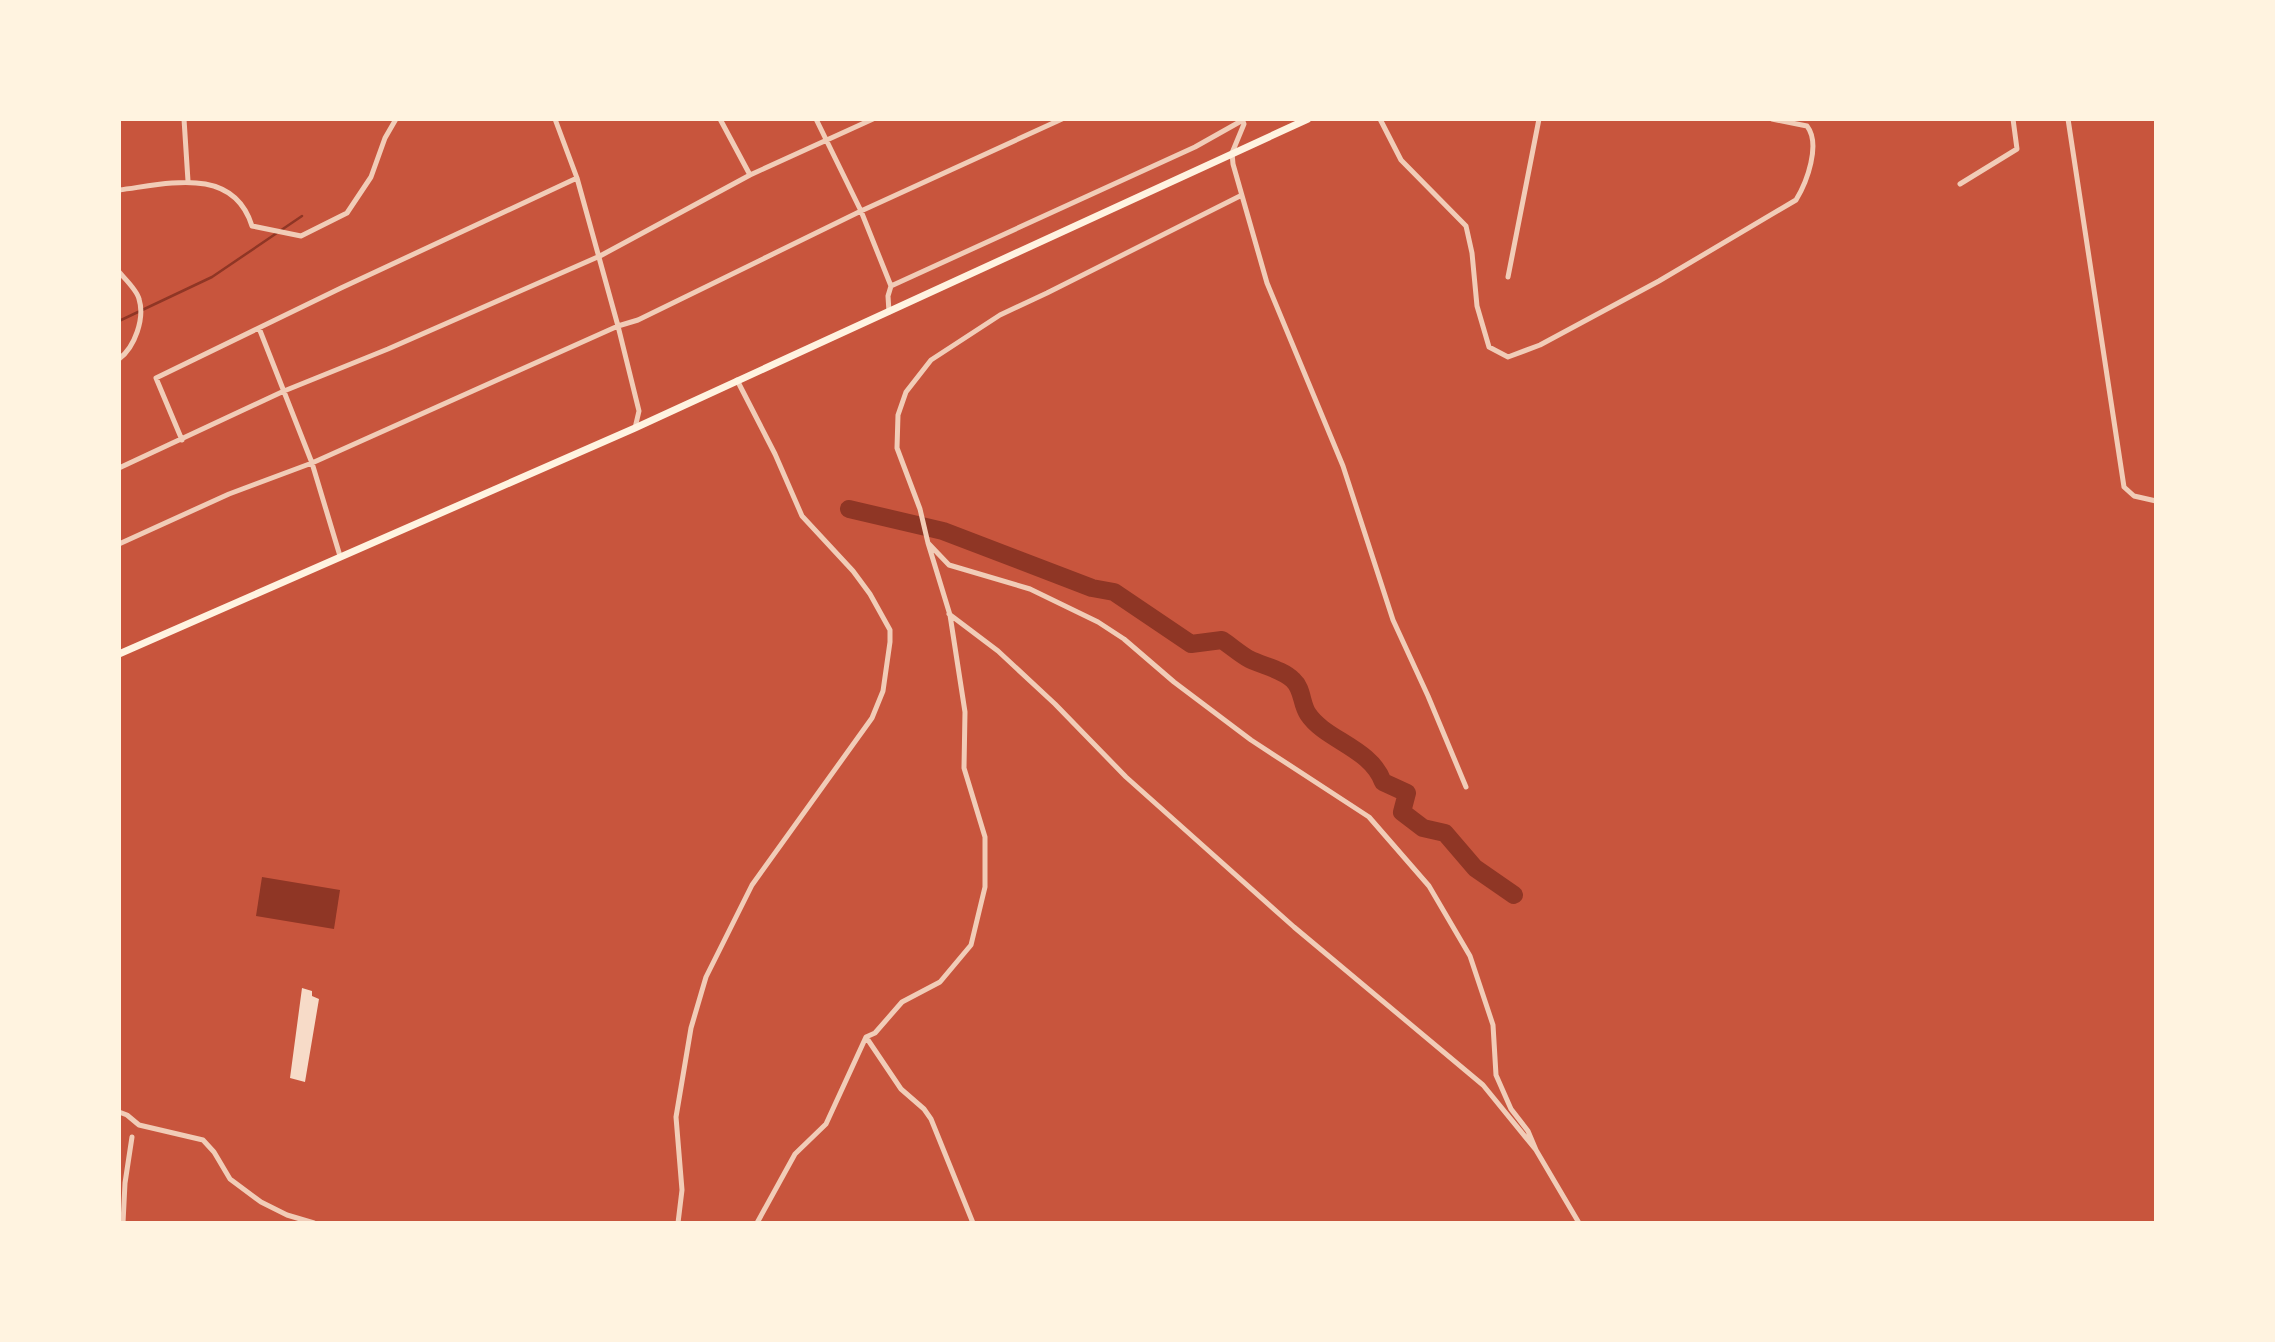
<svg xmlns="http://www.w3.org/2000/svg" width="2275" height="1342" font-family="'Fira Sans',sans-serif">
<rect width="100%" height="100%" fill="#c8553d"/>
<path fill="#8f3625" d="M 262,877 L 340,890 L 334,929 L 256,916 Z"/>
<g fill="none" stroke-linecap="round" stroke-linejoin="round">
<path stroke="#8f3625" stroke-width="2.5" d="M 119,321 L 212,277 L 302,216"/>
<path stroke="#8f3625" stroke-width="18" d="M 849,509 L 943,531 L 1092,588 L 1114,592 L 1191,644 L 1222,640 C 1231,646 1240,654 1249,659 C 1263,666 1282,669 1293,680 C 1303,689 1301,704 1308,714 C 1325,740 1371,748 1383,782 L 1407,793 L 1402,812 L 1423,828 L 1445,833 L 1475,868 L 1514,895"/>
</g>
<path fill="#f7dbc8" d="M 302,988 L 312,991 L 312,996 L 319,999 L 305,1082 L 290,1078 Z"/>
<g fill="none" stroke-linecap="round" stroke-linejoin="round">
<path stroke="#f1ccb7" stroke-width="5" d="M 184,119 L 188,181
M 555,119 L 577,178 L 618,326 L 639,411 L 635,428
M 720,119 L 750,175
M 816,119 L 861,211 L 891,286 L 888,296 L 889,312
M 1242,119 L 1244,124 L 1232,153 L 1233,164 L 1267,283 L 1343,466 L 1393,620 L 1428,696 L 1466,787
M 1380,119 L 1401,160 L 1466,226 L 1472,253 L 1477,306 L 1489,347 L 1508,357 L 1540,345 L 1659,281 L 1796,200 C 1807,182 1821,144 1807,126 L 1772,119
M 2068,119 L 2124,487 L 2134,496 L 2156,501
M 1960,184 L 2017,149 L 2013,119
M 119,190 C 167,184 233,165 252,226 L 301,236 L 347,213 L 371,177 L 385,138 L 396,119
M 1240,196 L 1047,293 L 1000,315 L 931,360 L 906,392 L 898,415 L 897,448 L 920,509 L 928,543 L 949,565 L 1030,589 L 1098,622 L 1124,639 L 1174,682 L 1251,740 L 1369,817 L 1429,886 L 1470,956 L 1493,1025 L 1496,1075 L 1511,1109 L 1528,1131 L 1536,1150
M 119,272 C 125,279 137,290 139,299 C 145,318 135,347 119,359
M 1508,277 L 1539,119
M 891,286 L 1195,147 L 1243,120
M 259,328 L 312,463 L 340,556
M 182,440 L 156,378 L 341,288 L 577,178
M 119,468 L 284,391 L 388,349 L 600,256 L 750,175 L 873,119
M 119,544 L 229,494 L 312,463 L 618,326 L 638,320 L 861,211 L 1062,119
M 949,614 L 998,651 L 1055,704 L 1126,777 L 1294,927 L 1483,1085 L 1536,1150 L 1579,1223
M 866,1037 L 901,1089 L 924,1109 L 931,1119 L 973,1223
M 119,1112 L 127,1115 L 139,1125 L 203,1140 L 214,1152 L 230,1179 L 261,1202 L 287,1215 L 314,1223
M 123,1223 L 125,1183 L 132,1137
M 678,1223 L 682,1190 L 676,1117 L 691,1028 L 706,977 L 752,885 L 872,718 L 883,691 L 890,642 L 890,630 L 870,594 L 853,571 L 802,516 L 775,454 L 737,380
M 757,1223 L 795,1154 L 826,1124 L 866,1037 L 875,1033 L 902,1002 L 940,982 L 971,945 L 985,887 L 985,837 L 964,768 L 965,712 L 950,615 L 928,543"/>
<path stroke="#fff3e0" stroke-width="7" d="M 119,654 L 635,428 L 1308,119"/>
</g>
<rect width="2275" height="1342" fill="none" stroke="#fff3e0" stroke-width="242"/>
</svg>
